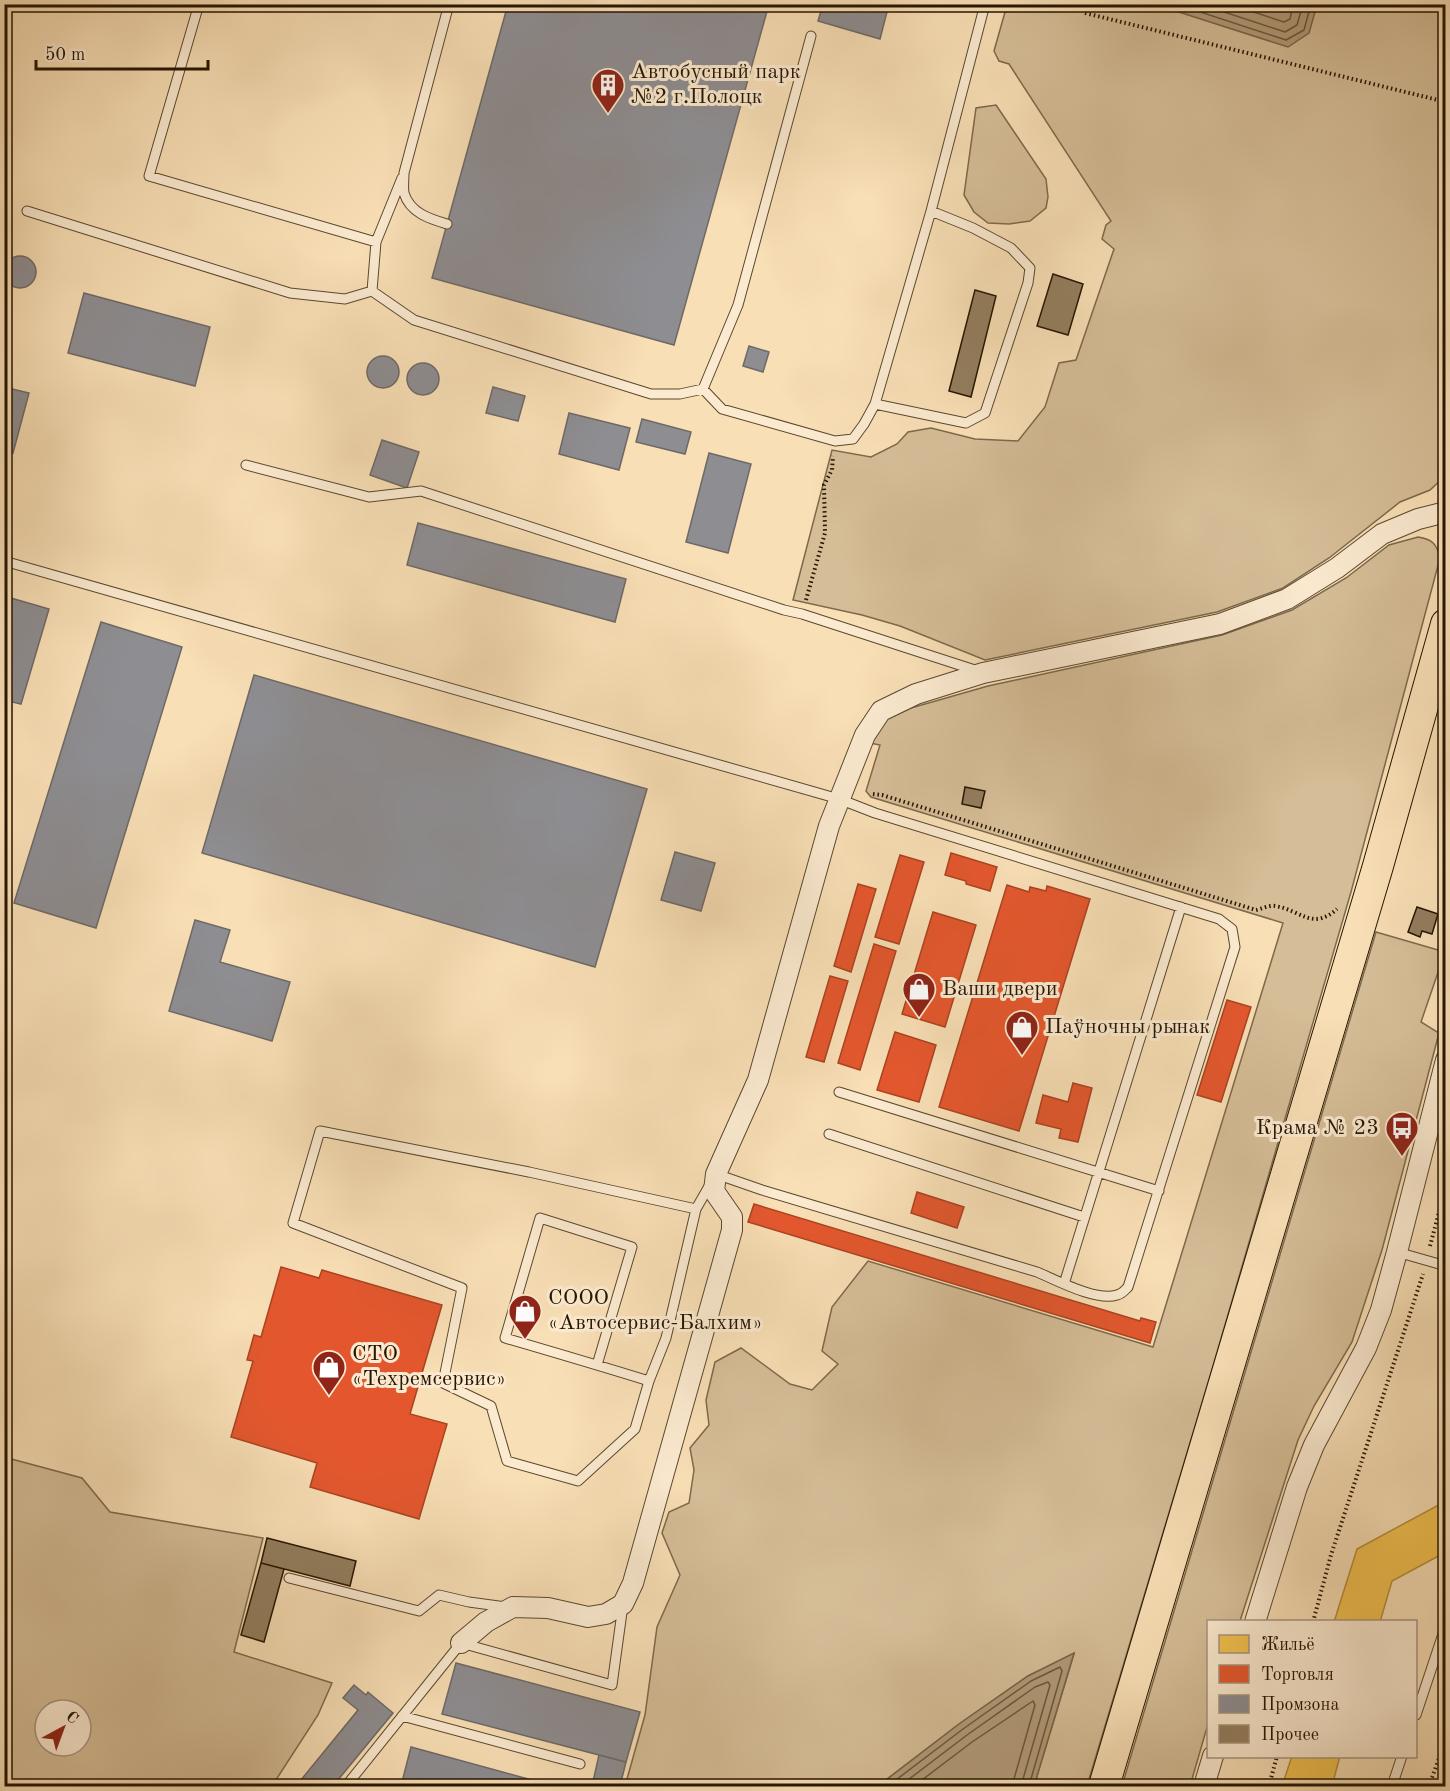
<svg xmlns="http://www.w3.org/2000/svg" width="1450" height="1791" font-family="'Old Standard TT',serif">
<rect width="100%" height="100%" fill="#f9dfb6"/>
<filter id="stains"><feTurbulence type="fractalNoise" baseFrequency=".00333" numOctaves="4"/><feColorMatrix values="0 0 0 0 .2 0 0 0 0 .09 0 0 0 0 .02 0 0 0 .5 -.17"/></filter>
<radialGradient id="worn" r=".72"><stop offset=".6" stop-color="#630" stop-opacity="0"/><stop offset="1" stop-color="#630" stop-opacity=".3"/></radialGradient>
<path fill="#d5bd97" stroke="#7d694c" stroke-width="1.5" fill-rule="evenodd" d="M 1007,5 L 1445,5 L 1445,476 L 1430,490 L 1400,502 L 1329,558 L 1283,588 L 1217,612 L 985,660 L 900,626 L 862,615 L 793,600 L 832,450 L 871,457 L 897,444 L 908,432 L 931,428 L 975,439 L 1018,441 L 1045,407 L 1059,363 L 1076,360 L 1114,249 L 1102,239 L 1106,225 L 1111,221 L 1009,64 L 999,61 L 994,51 Z
M 996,105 L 1046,179 L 1048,197 L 1046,208 L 1030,221 L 1009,224 L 988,223 L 974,212 L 964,195 L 976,108 Z
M 1418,537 C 1432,539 1437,544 1440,558 L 1351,892 L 1213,1366 L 1087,1786 L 1034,1786 L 1074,1654 L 1028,1676 L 959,1724 L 886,1780 L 885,1786 L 625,1786 L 645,1715 L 657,1627 L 680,1575 L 662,1533 L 669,1512 L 689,1503 L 694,1470 L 690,1448 L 709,1425 L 706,1400 L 715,1362 L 741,1348 L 790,1384 L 812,1390 L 838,1364 L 822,1351 L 832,1307 L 868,1261 L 1153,1347 L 1283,923 L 871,797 L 866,791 L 880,745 L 870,743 L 885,720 L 911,708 L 988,686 L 1222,635 L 1292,610 L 1346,578 L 1389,545 Z
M 1376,932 L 1445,952 L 1421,1022 L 1439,1033 L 1382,1250 L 1352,1342 L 1314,1406 L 1298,1440 L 1240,1621 L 1208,1622 L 1208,1724 L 1190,1786 L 1122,1786 Z
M 4,1457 L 82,1478 L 110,1512 L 263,1538 L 234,1652 L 332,1683 L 318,1715 L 272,1786 L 5,1786 ZM 45,1710 L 81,1710 L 81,1746 L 45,1746 Z"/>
<path fill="#b19a78" stroke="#796548" stroke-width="1.5" d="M 1157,5 L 1317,5 L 1309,33 L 1288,47 Z
M 1074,1653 L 1034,1786 L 885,1786 L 886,1780 L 959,1724 L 1028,1676 Z"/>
<path fill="#f2c14e" stroke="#b48d37" stroke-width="1.5" d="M 1446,1501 L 1446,1552 L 1392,1581 L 1380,1622 L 1334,1622 L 1357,1549 Z
M 1292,1756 L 1340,1756 L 1332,1786 L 1282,1786 Z"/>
<path fill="#e4572e" stroke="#ab4320" stroke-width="1.5" d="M 951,853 L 997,867 L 990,891 L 966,884 L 966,881 L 945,875 Z
M 900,855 L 924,862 L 899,944 L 875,937 Z
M 858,884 L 876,889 L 851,972 L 834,966 Z
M 1007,885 L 1029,892 L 1030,887 L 1046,891 L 1047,886 L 1090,899 L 1019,1131 L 939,1107 Z
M 933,912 L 976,925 L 945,1027 L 902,1014 Z
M 874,944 L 896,951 L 860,1070 L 838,1063 Z
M 830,976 L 848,981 L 824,1062 L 806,1057 Z
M 1227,1000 L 1251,1007 L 1221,1102 L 1197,1095 Z
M 895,1032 L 936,1045 L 919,1102 L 877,1090 Z
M 1073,1083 L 1092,1088 L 1078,1142 L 1059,1138 L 1061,1129 L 1036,1123 L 1043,1095 L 1068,1102 Z
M 917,1192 L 964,1207 L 957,1228 L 911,1213 Z
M 754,1204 L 1140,1321 L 1141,1318 L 1156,1322 L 1150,1343 L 748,1222 Z
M 281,1267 L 319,1278 L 322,1270 L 442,1305 L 410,1414 L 447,1424 L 419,1519 L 310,1487 L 317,1463 L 231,1437 L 253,1361 L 247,1360 L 254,1335 L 261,1337 Z"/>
<path fill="#8d8d92" stroke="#6e6966" stroke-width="1.5" d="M 508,4 L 769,4 L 674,345 L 432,278 Z
M 823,4 L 889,4 L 880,39 L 818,21 Z
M4 272a16 16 0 1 1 32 0a16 16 0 1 1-32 0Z
M 84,293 L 210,327 L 195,386 L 68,353 Z
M 749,346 L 769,352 L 763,372 L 743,366 Z
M367 372a16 16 0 1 1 32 0a16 16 0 1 1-32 0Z
M407 379a16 16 0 1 1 32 0a16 16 0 1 1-32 0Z
M 4,387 L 29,393 L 13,453 L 4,451 Z
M 493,387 L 525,396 L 518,421 L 486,413 Z
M 569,413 L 630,428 L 619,470 L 559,454 Z
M 642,419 L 691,432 L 685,454 L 636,442 Z
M 382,440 L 419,452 L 407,488 L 370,475 Z
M 709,453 L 751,464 L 728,553 L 686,542 Z
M 418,523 L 626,579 L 615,622 L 407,565 Z
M 4,596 L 49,609 L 21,704 L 4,700 Z
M 101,622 L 182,647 L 96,928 L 14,903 Z
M 254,675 L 647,789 L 595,967 L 202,853 Z
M 675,852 L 715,863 L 701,911 L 661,900 Z
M 195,920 L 230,930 L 220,962 L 290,982 L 272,1041 L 169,1011 Z
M 456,1663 L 640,1712 L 626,1762 L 442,1714 Z
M 354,1685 L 366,1695 L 368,1692 L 393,1713 L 333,1786 L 296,1786 L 358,1710 L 343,1698 Z
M 411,1747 L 554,1786 L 401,1786 Z
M 599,1755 L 626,1762 L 620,1786 L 592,1786 Z"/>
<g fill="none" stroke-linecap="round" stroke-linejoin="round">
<path stroke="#6b583c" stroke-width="1.5" d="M 1176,4 L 1286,40 L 1304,30 L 1311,4
M 1200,4 L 1285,32 L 1297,25 L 1303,4
M 1229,4 L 1284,22 L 1290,19 L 1293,4
M 891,1786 L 892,1783 L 963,1729 L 1031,1681 L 1060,1667 L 1062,1671 L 1029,1786
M 900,1786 L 967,1735 L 1035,1687 L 1048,1682 L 1050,1685 L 1021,1786
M 914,1786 L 972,1742 L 1033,1701 L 1035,1705 L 1012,1786"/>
</g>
<path fill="#937e5f" stroke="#251500" stroke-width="1.5" d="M 1053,274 L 1083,284 L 1068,335 L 1037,326 Z
M 975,290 L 996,296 L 971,397 L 949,391 Z
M 965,787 L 985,791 L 981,808 L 962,804 Z
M 1417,907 L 1438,914 L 1432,934 L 1422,931 L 1420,937 L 1408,932 Z
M 267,1538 L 356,1561 L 350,1586 L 261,1563 Z
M 261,1563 L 284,1569 L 264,1642 L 241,1635 Z"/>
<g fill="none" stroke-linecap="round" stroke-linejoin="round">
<defs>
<path id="lane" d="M 199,4 L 149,176 L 376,242
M 27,211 L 290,293 L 345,299 L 372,291 L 414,320 L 651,394 L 680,394 L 703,389 L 722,409 L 835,441 L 853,439 L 864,424 L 875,404 L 931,211 L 985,4
M 447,224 C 430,219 410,213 404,193 C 403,187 404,179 404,173 L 449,4
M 372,291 L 376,242 L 402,178
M 703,389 L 738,305 L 811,36
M 875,404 L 966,423 L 985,413 L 1028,283 L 1030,268 L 1011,248 L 973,228 L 931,211
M 246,465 L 369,497 L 421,491 L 784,610 L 802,614 L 978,671
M 4,561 L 839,799 L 875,813 L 1219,919 L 1232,929 L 1235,947 L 1128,1287 C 1125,1290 1122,1294 1117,1295 C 1097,1302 1056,1280 1037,1272 L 762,1190 L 716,1174 L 696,1209 L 666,1338 L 649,1381 L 635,1429 L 578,1481 L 507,1461 L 491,1406 L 443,1383 L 462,1288 L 293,1223 L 320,1131 L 529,1172 L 696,1209
M 839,1092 L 1159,1191
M 829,1134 L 1084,1217
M 1397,1252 L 1446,1266
M 1064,1284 L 1181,907
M 597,1365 L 632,1247 L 540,1218 L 505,1338 C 553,1352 601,1366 649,1381
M 289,1578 L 419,1611 L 439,1595 L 469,1602 L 506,1607
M 1416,1715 L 1446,1625
M 402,1716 L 580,1764
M 346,1786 L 461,1643 L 612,1685 L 623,1605
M 1392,1786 L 1402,1756"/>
<path id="street" d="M 1255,1622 L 1297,1487 L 1314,1445 L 1366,1348 L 1381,1310 L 1397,1252 L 1446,1060
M 461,1643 L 486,1622 L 513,1607 L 548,1608 L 588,1617 L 606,1614 L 623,1604 L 633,1583 L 732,1230 L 732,1217 L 714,1191 L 716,1174 L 758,1080 L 829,826 L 865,735 L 881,711 L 916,694 L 983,673 L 1220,624 L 1287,599 L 1337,568 L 1382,534 L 1418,519 L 1446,512
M 1204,1786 L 1213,1756"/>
<path id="primary" d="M 1104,1786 L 1378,866 L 1446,624"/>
</defs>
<use href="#lane" stroke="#5a482e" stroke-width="11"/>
<use href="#street" stroke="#5a482e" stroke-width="22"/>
<use href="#primary" stroke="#251500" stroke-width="32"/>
<path stroke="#251500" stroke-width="4" stroke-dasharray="1.5 3" stroke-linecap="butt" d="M 1075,4 L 1085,13 L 1446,102
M 806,600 L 825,533 L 824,485 L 832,470 L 833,456
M 873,794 L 882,795 L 1256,910 C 1261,909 1269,905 1275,906 C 1301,910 1312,931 1337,909
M 1430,1246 L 1446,1186
M 1313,1622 L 1331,1555 L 1423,1274
M 1269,1786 L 1277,1756
M 1429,1786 L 1446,1739"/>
<use href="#lane" stroke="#fbead0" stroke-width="9"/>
<use href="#street" stroke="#fbead0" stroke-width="20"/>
<use href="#primary" stroke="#f9dfb6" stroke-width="30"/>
</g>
<defs>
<symbol id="building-pin" viewBox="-11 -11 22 30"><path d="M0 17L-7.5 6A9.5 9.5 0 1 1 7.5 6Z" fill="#8f2418" stroke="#fbead0"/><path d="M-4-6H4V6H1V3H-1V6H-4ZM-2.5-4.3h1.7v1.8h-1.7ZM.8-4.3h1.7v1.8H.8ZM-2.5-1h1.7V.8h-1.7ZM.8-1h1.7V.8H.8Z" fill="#fff"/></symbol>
<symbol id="shop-pin" viewBox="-11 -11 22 30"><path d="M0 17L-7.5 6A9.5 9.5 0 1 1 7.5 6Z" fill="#8f2418" stroke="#fbead0"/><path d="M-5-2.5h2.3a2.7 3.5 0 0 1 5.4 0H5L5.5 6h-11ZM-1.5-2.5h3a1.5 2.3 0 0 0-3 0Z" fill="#fff"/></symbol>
<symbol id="bus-pin" viewBox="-11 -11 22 30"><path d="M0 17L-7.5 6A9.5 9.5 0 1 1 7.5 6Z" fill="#8f2418" stroke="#fbead0"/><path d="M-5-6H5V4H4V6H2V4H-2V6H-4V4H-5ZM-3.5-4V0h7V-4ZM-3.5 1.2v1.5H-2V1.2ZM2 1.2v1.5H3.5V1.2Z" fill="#fff"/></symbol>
</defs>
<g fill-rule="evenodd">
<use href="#building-pin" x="589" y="66" width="38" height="52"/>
<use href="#shop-pin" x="900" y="970" width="38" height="52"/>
<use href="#shop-pin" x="1003" y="1008" width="38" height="52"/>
<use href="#bus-pin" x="1383" y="1109" width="38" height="52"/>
<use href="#shop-pin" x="506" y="1292" width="38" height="52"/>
<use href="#shop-pin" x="310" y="1348" width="38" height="52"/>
</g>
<g text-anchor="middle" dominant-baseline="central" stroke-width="6" stroke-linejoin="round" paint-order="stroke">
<g font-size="22" fill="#251500" stroke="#fbead0" text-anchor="start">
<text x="631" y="72">Автобусный парк<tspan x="631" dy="25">№2 г.Полоцк</tspan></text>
<text x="942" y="989">Ваши двери</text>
<text x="1045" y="1027">Паўночны рынак</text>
<text x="1379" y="1128" text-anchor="end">Крама № 23</text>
<text x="548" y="1298">СООО<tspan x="548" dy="25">«Автосервис-Балхим»</tspan></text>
<text x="352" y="1354">СТО<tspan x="352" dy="25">«Техремсервис»</tspan></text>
</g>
</g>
<rect width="1450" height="1791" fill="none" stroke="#f9dfb6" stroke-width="24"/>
<rect x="6" y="6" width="1438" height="1779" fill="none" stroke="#251500" stroke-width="3"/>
<rect x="12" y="12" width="1426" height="1767" fill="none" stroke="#251500" stroke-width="1.5"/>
<rect x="1207" y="1620" width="210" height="138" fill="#fbead0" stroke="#a5957d" stroke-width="1.5"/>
<rect x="1219" y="1635" width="30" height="18" fill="#f2c14e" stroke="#a5957d" stroke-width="1.5"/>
<text x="1261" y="1650" font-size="18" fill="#251500">Жильё</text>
<rect x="1219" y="1665" width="30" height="18" fill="#e4572e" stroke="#a5957d" stroke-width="1.5"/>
<text x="1261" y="1680" font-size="18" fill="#251500">Торговля</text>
<rect x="1219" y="1695" width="30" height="18" fill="#8d8d92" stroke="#a5957d" stroke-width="1.5"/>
<text x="1261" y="1710" font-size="18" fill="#251500">Промзона</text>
<rect x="1219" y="1725" width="30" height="18" fill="#937e5f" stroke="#a5957d" stroke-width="1.5"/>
<text x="1261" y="1740" font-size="18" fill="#251500">Прочее</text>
<g transform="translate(63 1728) rotate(41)"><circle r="28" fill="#fbead0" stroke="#a5957d" stroke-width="1.5"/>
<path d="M0-4.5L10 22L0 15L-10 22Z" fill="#8f2418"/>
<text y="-9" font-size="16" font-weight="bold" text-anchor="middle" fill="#251500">С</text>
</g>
<path d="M36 60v9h172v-9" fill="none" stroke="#251500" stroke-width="3"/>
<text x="45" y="60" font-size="18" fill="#251500" stroke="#fbead0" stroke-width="4.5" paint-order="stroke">50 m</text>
<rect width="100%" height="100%" filter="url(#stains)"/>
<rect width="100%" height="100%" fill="url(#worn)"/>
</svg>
